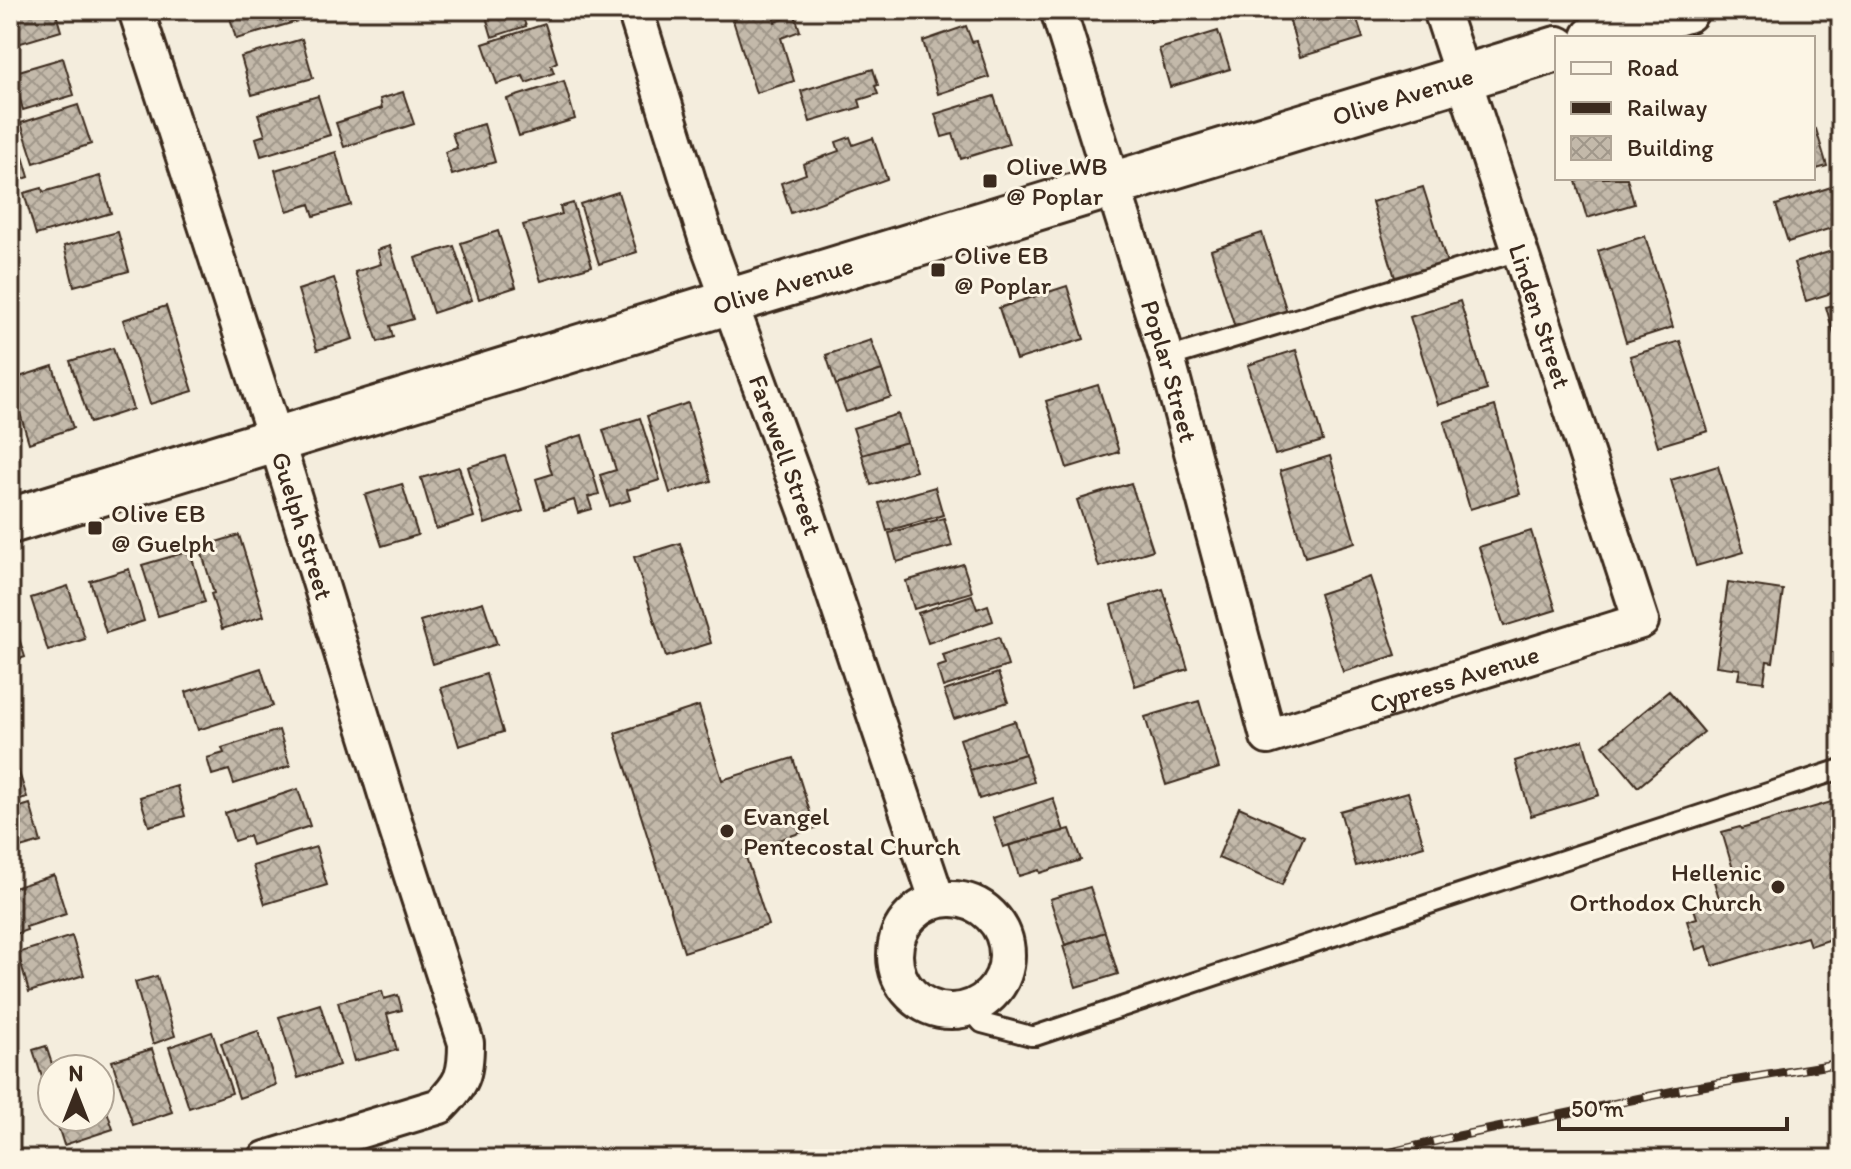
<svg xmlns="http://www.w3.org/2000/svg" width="1851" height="1169" font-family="Itim,sans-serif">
<defs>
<pattern id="building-cross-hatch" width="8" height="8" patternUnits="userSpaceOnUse" patternTransform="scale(2)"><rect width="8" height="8" fill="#c3b9aa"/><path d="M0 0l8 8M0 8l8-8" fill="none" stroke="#a0978a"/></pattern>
</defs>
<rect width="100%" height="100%" fill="#f4eddd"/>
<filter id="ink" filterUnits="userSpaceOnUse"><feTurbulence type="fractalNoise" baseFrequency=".0125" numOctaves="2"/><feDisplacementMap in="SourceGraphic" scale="16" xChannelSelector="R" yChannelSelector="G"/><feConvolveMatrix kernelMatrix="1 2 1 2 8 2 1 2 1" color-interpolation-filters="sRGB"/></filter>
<g filter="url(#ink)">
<path fill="url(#building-cross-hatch)" stroke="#3b2a1e" stroke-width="2" d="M 10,10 L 55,10 L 61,31 L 11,46 Z
M 228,10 L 294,10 L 298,21 L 236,39 Z
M 484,10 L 520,10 L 526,26 L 492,37 Z
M 744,10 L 771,10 L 775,22 L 795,15 L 800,31 L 781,38 L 794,81 L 756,93 L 731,14 Z
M 920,10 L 959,10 L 923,21 Z
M 1147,10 L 1187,10 L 1151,22 Z
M 1290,10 L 1354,10 L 1363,38 L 1300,57 L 1287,11 Z
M 545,24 L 557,62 L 551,65 L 554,73 L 526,83 L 523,76 L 497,84 L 483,44 Z
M 966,26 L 972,42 L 977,41 L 989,77 L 938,94 L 923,41 Z
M 1218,31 L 1230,69 L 1170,87 L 1159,49 Z
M 302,39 L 313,78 L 252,95 L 241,57 Z
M 63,58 L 74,95 L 23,110 L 12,73 Z
M 873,69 L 878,85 L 875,86 L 878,94 L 859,100 L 861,107 L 810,122 L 801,91 Z
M 564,81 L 575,119 L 519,136 L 507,99 Z
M 403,92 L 414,124 L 344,147 L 336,123 L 382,108 L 380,99 Z
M 318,96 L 330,135 L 261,156 L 256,138 L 265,135 L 258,114 Z
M 994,96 L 1009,144 L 961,159 L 953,134 L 942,137 L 935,114 Z
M 78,105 L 91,144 L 34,163 L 21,123 Z
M 484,124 L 495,162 L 452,175 L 445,152 L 457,148 L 452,133 Z
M 1816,129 L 1827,166 L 1813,170 L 1813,130 Z
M 850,137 L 853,145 L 873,138 L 887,179 L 791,213 L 781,183 L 806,174 L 803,164 L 839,151 L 836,142 Z
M 336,152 L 351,205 L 314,216 L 310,204 L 287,211 L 275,170 Z
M 22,153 L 29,177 L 10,183 L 10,157 Z
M 100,176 L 111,213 L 36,235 L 24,193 L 42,188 L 43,192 Z
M 1575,178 L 1627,178 L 1634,204 L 1587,218 Z
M 1834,186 L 1841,208 L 1841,225 L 1788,242 L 1776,205 Z
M 1423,187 L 1448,266 L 1396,281 L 1372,202 Z
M 618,192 L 637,252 L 599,264 L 580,204 Z
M 573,203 L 592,266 L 541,281 L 523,225 L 562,214 L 560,207 Z
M 498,231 L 516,287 L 479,299 L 461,243 Z
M 118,232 L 129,271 L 74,286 L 64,246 Z
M 1262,233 L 1287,312 L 1235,328 L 1211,250 Z
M 1645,236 L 1673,327 L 1626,342 L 1598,251 Z
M 390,246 L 413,319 L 390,326 L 393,337 L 378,342 L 355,272 L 381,264 L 377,250 Z
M 454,246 L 472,300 L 433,313 L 415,258 Z
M 1841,248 L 1841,290 L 1806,301 L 1794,263 Z
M 334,278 L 353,339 L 317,350 L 298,290 Z
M 1067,286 L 1084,339 L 1016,360 L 999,308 Z
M 1460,301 L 1487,390 L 1438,405 L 1410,317 Z
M 1841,303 L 1841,356 L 1840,356 L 1826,307 Z
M 166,306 L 193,391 L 150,404 L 123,320 Z
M 871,340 L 882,370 L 836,385 L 826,355 Z
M 1680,341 L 1708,431 L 1658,446 L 1630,356 Z
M 113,348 L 133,409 L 90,423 L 70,361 Z
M 1296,350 L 1323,441 L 1275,455 L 1248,365 Z
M 53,366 L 73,428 L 29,443 L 10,380 Z
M 882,370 L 891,397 L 846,412 L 836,385 Z
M 1841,381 L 1841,410 L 1833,384 Z
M 1098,385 L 1119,452 L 1067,468 L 1046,401 Z
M 688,403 L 711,481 L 670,493 L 647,416 Z
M 1495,406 L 1520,494 L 1470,509 L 1444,422 Z
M 898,414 L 907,442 L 862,455 L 853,428 Z
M 640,418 L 660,480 L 627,490 L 630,500 L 610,506 L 600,475 L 616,470 L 603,430 Z
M 582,435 L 599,494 L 588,497 L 592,509 L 578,513 L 574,500 L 545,509 L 536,479 L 552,474 L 544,447 Z
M 907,442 L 916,471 L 871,485 L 862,455 Z
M 505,456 L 523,511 L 485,524 L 468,467 Z
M 1330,456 L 1355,542 L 1305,557 L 1280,471 Z
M 1718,466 L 1744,552 L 1696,566 L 1671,480 Z
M 459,467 L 474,517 L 436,529 L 421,478 Z
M 1131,483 L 1153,550 L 1099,567 L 1077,500 Z
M 402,484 L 418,535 L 382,546 L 365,495 Z
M 935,487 L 943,515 L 887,531 L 879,503 Z
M 944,518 L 952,546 L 897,562 L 889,533 Z
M 1531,531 L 1556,610 L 1504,626 L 1479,547 Z
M 239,535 L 264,616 L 222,629 L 211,594 L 214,593 L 200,547 Z
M 680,543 L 711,643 L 666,657 L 634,557 Z
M 190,551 L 205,602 L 158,616 L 142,565 Z
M 963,564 L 972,592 L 914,609 L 906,581 Z
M 129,569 L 144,621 L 106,633 L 90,581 Z
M 1370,577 L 1396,655 L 1343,672 L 1319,594 Z
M 1728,582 L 1783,590 L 1773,662 L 1767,661 L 1764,682 L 1738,679 L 1740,669 L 1716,666 Z
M 68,586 L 85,639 L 48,651 L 31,598 Z
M 1163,589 L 1188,669 L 1135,686 L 1111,605 Z
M 972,595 L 977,609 L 988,605 L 993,621 L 928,643 L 918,613 Z
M 483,602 L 497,644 L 433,664 L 420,621 Z
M 10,610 L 25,657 L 10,662 Z
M 999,637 L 1008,666 L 943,687 L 937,667 L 946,664 L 943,655 Z
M 261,668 L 273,706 L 198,730 L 186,692 Z
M 998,673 L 1008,702 L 954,719 L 944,691 Z
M 486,674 L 503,732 L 459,746 L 441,688 Z
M 1669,691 L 1704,732 L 1638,787 L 1603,745 Z
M 1199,701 L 1219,768 L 1166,785 L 1145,717 Z
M 699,706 L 722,780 L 793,758 L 815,828 L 744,851 L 768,925 L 684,952 L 615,733 Z
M 1015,721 L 1025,754 L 970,770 L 960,739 Z
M 279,730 L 290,766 L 234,784 L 229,770 L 212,775 L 207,758 L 224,753 L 222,748 Z
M 1583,740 L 1599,795 L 1531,816 L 1515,761 Z
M 10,745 L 27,797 L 10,802 Z
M 1025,754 L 1034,782 L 979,799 L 970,770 Z
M 177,786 L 185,816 L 149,826 L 140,797 Z
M 298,789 L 310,826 L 252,845 L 249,836 L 234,841 L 225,813 Z
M 1408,792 L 1424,846 L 1356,866 L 1340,811 Z
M 1053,798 L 1064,831 L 1003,847 L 993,818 Z
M 1841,799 L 1841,927 L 1839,927 L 1841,936 L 1810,946 L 1807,937 L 1713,966 L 1707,946 L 1696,950 L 1687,921 L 1697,918 L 1693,906 L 1719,898 L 1712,875 L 1733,869 L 1722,832 L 1740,827 L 1741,829 Z
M 30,804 L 41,842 L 10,851 L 10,810 Z
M 1239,807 L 1304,836 L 1282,885 L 1218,858 Z
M 1070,829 L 1081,860 L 1040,873 L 1039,870 L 1019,876 L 1009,845 Z
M 316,847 L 327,885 L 265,904 L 253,866 Z
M 54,875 L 66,914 L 26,927 L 27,930 L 13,935 L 10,925 L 10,889 Z
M 1090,887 L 1105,932 L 1065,945 L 1050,899 Z
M 1105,932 L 1118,974 L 1076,987 L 1063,946 Z
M 72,936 L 84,975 L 29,992 L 18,953 Z
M 157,976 L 175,1036 L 153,1044 L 135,982 Z
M 382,991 L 384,999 L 398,995 L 402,1010 L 387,1014 L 397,1050 L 354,1061 L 338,1002 Z
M 320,1004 L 339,1065 L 298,1078 L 279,1017 Z
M 258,1031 L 276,1085 L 239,1098 L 221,1043 Z
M 212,1032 L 232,1093 L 189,1108 L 169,1047 Z
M 46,1046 L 52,1064 L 74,1057 L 77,1067 L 91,1063 L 93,1069 L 52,1069 L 52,1107 L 33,1050 Z
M 152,1049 L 172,1112 L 133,1125 L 112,1061 Z
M 100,1090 L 113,1129 L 64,1145 L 55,1117 L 100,1117 Z"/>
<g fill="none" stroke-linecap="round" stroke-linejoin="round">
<defs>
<path id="service" d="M 1167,358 L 1519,251
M 969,1008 L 982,1023 L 1031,1036 L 1035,1036 L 1447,898 L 1841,769"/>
<g id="minor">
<path id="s1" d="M 136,10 L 276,440 L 397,830 L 466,1043 C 466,1074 463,1083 440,1106 L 266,1159"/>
<path id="s2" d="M 635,10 L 706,238 L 807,513 L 937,899"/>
<path id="s3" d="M 1058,10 L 1167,358 L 1268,737 L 1641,621 L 1441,10"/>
<circle cx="951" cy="955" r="56"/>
</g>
<g id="secondary">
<path d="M 1594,38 L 1686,10"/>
<path id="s4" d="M 10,521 L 1557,49"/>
</g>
</defs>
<use href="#service" stroke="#3b2a1e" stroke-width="24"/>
<use href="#minor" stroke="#3b2a1e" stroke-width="40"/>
<use href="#secondary" stroke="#3b2a1e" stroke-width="50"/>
<use href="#service" stroke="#fcf5e5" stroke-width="18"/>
<use href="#minor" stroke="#fcf5e5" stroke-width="34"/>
<use href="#secondary" stroke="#fcf5e5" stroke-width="44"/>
<defs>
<path id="rail" d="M 1363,1159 L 1449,1138 L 1684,1089 L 1841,1063"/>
</defs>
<use href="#rail" stroke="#3b2a1e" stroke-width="9"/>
<use href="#rail" stroke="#fcf5e5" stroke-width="6" stroke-dasharray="18" stroke-linecap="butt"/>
</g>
</g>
<g fill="#3b2a1e" stroke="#fcf5e5" stroke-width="3">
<rect x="982" y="173" width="16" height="16" rx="4"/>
<rect x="930" y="262" width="16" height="16" rx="4"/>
<rect x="87" y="520" width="16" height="16" rx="4"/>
<circle cx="727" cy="831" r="8"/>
<circle cx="1778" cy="887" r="8"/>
</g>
<g text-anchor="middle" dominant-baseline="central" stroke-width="6" stroke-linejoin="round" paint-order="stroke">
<g font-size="26" fill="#3b2a1e" stroke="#fcf5e5">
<text stroke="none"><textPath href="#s4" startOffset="1456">Olive Avenue</textPath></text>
<text stroke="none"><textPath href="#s4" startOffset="808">Olive Avenue</textPath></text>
<text transform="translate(1540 316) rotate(72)">Linden Street</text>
<text stroke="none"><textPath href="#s3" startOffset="378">Poplar Street</textPath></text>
<text stroke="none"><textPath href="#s2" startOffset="470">Farewell Street</textPath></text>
<text stroke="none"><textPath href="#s1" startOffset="542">Guelph Street</textPath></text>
<text stroke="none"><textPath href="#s3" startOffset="952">Cypress Avenue</textPath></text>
</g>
<g font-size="26" fill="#3b2a1e" stroke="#fcf5e5" text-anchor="start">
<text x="1006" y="166">Olive WB<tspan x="1006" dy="30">@ Poplar</tspan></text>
<text x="954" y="255">Olive EB<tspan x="954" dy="30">@ Poplar</tspan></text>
<text x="111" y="513">Olive EB<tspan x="111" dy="30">@ Guelph</tspan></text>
<text x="743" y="816">Evangel<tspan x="743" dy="30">Pentecostal Church</tspan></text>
<text x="1762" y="872" text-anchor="end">Hellenic<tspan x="1762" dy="30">Orthodox Church</tspan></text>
</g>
</g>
<rect width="1851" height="1169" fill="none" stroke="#fcf5e5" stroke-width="40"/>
<rect x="20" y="20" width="1811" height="1129" fill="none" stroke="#3b2a1e" stroke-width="3" filter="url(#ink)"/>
<rect x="1555" y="36" width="260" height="144" fill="#fcf5e5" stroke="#afa495" stroke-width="2"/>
<rect x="1571" y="62" width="40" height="12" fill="#fcf5e5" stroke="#afa495" stroke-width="2"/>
<text x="1627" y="76" font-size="24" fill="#3b2a1e">Road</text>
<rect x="1571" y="102" width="40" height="12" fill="#3b2a1e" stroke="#afa495" stroke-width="2"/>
<text x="1627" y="116" font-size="24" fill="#3b2a1e">Railway</text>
<rect x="1571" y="136" width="40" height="24" fill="url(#building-cross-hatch)" stroke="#afa495" stroke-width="2"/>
<text x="1627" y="156" font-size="24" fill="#3b2a1e">Building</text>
<g transform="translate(76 1093)"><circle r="38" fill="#fcf5e5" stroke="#afa495" stroke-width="2"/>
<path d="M0-6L14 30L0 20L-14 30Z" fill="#3b2a1e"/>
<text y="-12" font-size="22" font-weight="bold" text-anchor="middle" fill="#3b2a1e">N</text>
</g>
<path d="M1559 1117v12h228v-12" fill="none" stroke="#3b2a1e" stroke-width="4"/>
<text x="1571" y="1117" font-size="24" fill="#3b2a1e" stroke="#fcf5e5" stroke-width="6" paint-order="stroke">50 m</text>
</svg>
